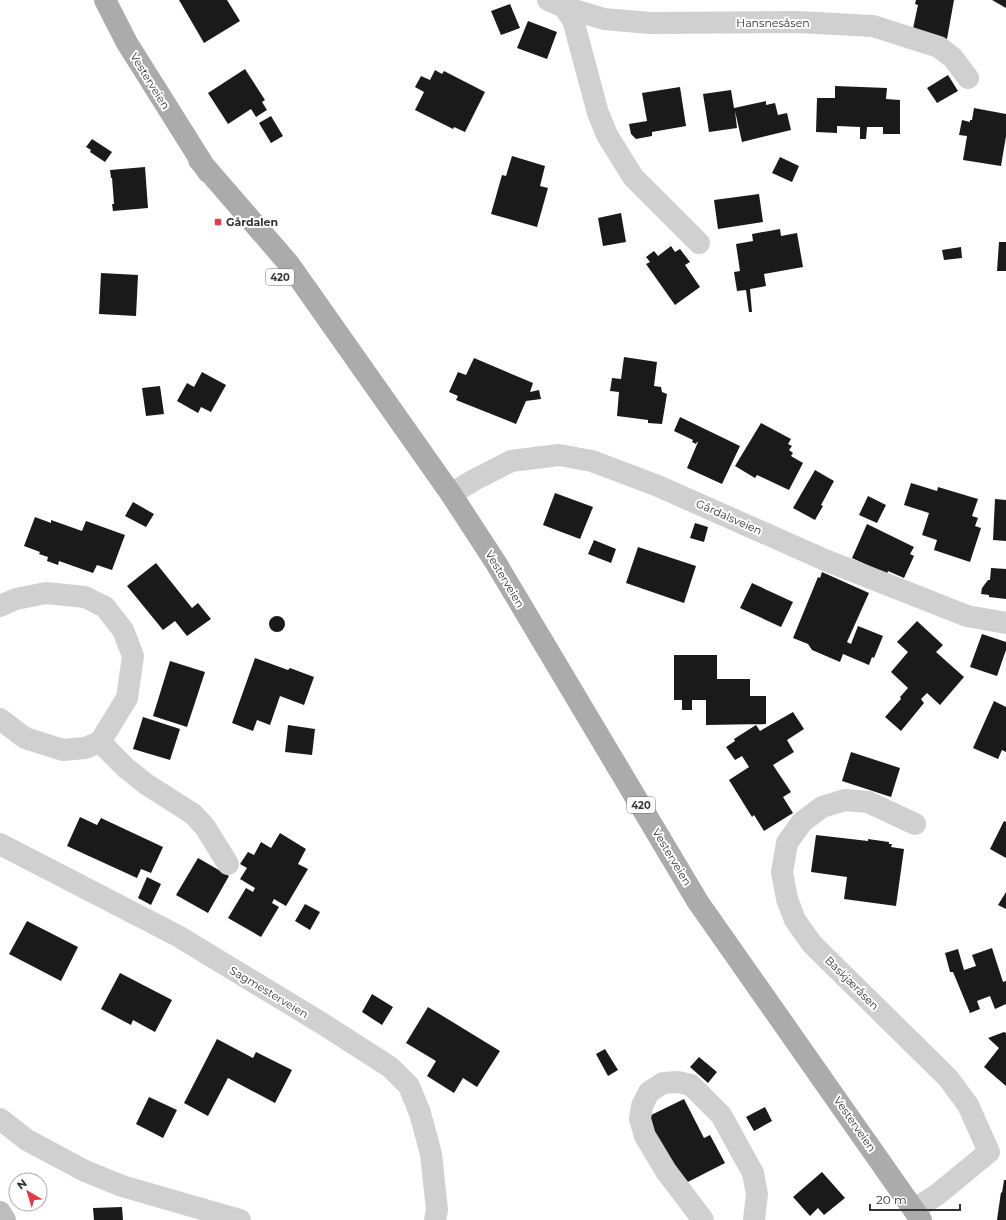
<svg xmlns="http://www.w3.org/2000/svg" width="1006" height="1220" font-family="Montserrat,sans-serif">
<rect width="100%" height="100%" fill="#fff"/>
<path fill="#1a1a1a" d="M 179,0 L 227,0 L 240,21 L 204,43 Z
M 916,0 L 954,0 L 947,39 L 912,33 L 918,5 L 915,4 Z
M 992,0 L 1006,0 L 1006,8 Z
M 510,4 L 520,28 L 501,35 L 491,11 Z
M 528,21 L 557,32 L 547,59 L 517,48 Z
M 245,69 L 265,100 L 262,102 L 267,110 L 256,117 L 251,109 L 228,124 L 208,93 Z
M 435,70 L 442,74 L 444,71 L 485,92 L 465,132 L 454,127 L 453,129 L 415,110 L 424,92 L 415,87 L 421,76 L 430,80 Z
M 948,75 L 958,91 L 937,103 L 927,88 Z
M 835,86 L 887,88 L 886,99 L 900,100 L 900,134 L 883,134 L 883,127 L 867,127 L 866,139 L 860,139 L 860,127 L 837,126 L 837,133 L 816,132 L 817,98 L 835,98 Z
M 680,87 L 686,126 L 652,132 L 652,136 L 636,139 L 631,134 L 629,124 L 647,121 L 642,93 Z
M 731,90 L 734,108 L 766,101 L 766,105 L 775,103 L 778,115 L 787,113 L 791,130 L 742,142 L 735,111 L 737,128 L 709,132 L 703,94 Z
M 974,108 L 1006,114 L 1006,136 L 1001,166 L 963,160 L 967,136 L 959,135 L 962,120 L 970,122 L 970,120 L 972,120 Z
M 271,116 L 283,136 L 271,143 L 259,123 Z
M 92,139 L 112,152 L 105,162 L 90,152 L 91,150 L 86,147 Z
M 512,156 L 545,166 L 540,186 L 548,188 L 537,227 L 491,214 L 502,175 L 506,176 Z
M 780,157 L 799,166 L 792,182 L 772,173 Z
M 145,167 L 148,208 L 113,211 L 112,204 L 114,204 L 112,178 L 111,178 L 110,170 Z
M 759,194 L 763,222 L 718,229 L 714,200 Z
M 621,213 L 626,242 L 603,246 L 598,218 Z
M 780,229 L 781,236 L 797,233 L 803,267 L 764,274 L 766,286 L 750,289 L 752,312 L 749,312 L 746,290 L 737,291 L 734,272 L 740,271 L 736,244 L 753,241 L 752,234 Z
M 999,242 L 1006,242 L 1006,271 L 997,271 Z
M 671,246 L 675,252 L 680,249 L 690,262 L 685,265 L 700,287 L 675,305 L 646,264 L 650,262 L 646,257 L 654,251 L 658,256 Z
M 961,247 L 962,258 L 944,260 L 942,250 Z
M 101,273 L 138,275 L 136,316 L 99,314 Z
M 624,357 L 657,362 L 654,386 L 661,387 L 662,392 L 667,394 L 662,424 L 648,423 L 648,420 L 617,416 L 619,392 L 610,391 L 612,378 L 621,379 Z
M 474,358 L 533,383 L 530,392 L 539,390 L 541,399 L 526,401 L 516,424 L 456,400 L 458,396 L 449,392 L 458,372 L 466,375 Z
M 202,372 L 226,385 L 211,412 L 201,407 L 198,413 L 177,401 L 187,383 L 194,387 Z
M 160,386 L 164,414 L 146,416 L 142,388 Z
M 680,417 L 740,446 L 722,484 L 687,468 L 698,442 L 697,442 L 696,444 L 692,442 L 693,440 L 674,431 Z
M 761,423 L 791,439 L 788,444 L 792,446 L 789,450 L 793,453 L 791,456 L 803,463 L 789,490 L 757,475 L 755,478 L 735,466 Z
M 815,470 L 834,481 L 821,505 L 823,506 L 815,520 L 793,508 Z
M 911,483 L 937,491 L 938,487 L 978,499 L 972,516 L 978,518 L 975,526 L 981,528 L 970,562 L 934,550 L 937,540 L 922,535 L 929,513 L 904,505 Z
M 555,493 L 593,507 L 580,539 L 543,525 Z
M 868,496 L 886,505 L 877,523 L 859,515 Z
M 995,499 L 1006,500 L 1006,541 L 993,540 Z
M 133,502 L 154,514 L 146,527 L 125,516 Z
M 35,517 L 51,523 L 51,520 L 82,531 L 86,521 L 125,535 L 112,570 L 97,565 L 93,573 L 59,561 L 58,565 L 47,561 L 48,557 L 39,554 L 40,552 L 24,546 Z
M 695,523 L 708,527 L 704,542 L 690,538 Z
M 867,524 L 914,547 L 910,554 L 914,556 L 904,578 L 888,571 L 887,574 L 852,558 Z
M 594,540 L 616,549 L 611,563 L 588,554 Z
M 638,547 L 696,566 L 684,603 L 626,583 Z
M 156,563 L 192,608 L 198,603 L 211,619 L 187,636 L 175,621 L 163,630 L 127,586 Z
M 991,568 L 1006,569 L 1006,599 L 989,597 L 989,595 L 981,594 L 982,588 L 988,580 L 990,580 Z
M 822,572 L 869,593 L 847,642 L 851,644 L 858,626 L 883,636 L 874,658 L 872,657 L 869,665 L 843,654 L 840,662 L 812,650 L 808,644 L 793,638 L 818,577 L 820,578 Z
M 752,583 L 793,602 L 781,627 L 740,608 Z
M269 624a8 8 0 1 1 16 0a8 8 0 1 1-16 0Z
M 917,621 L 943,645 L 936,652 L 964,677 L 940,705 L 927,693 L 921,699 L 924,703 L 901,731 L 885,717 L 901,699 L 900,697 L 908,688 L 891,672 L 908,652 L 897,642 Z
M 982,634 L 1006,642 L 1006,650 L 997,676 L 970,667 Z
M 674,655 L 717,655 L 717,679 L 750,679 L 750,696 L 766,696 L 766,724 L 706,725 L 706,700 L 692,700 L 692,710 L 682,710 L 682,700 L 674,700 Z
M 255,658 L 288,670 L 290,668 L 314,677 L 304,705 L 280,696 L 270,725 L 257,720 L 253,731 L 232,723 Z
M 170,661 L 205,672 L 187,727 L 153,716 Z
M 994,701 L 1006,707 L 1006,752 L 1002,750 L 998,759 L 973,748 Z
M 793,712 L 804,729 L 787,740 L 794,752 L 773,765 L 791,792 L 783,797 L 793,813 L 764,831 L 754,815 L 752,817 L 729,780 L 749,767 L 742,756 L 735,760 L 726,747 L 735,741 L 734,739 L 756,725 L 760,731 Z
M 143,717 L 180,729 L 170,760 L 133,749 Z
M 288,725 L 315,729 L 312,755 L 285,752 Z
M 851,752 L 900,768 L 891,797 L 842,781 Z
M 80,817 L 97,825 L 101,818 L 163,847 L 151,873 L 141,869 L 137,878 L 67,846 Z
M 1004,821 L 1006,822 L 1006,858 L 990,849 Z
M 280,833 L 306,849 L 298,864 L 308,869 L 286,906 L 274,899 L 272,903 L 279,907 L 261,937 L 228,918 L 246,888 L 253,892 L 255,888 L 240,879 L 247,868 L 240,864 L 248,852 L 254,855 L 261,842 L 271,848 Z
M 816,835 L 868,841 L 868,839 L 889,842 L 889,844 L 892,844 L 891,847 L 904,849 L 896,906 L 844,899 L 847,877 L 811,872 Z
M 198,858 L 229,876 L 208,913 L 176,895 Z
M 147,877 L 161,884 L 151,905 L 138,898 Z
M 1006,892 L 1006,909 L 998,905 Z
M 305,904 L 320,912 L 310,930 L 295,921 Z
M 27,921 L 78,947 L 61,981 L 9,954 Z
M 992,948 L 1003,982 L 1006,981 L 1006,1004 L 995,1009 L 990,996 L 977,1001 L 980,1009 L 970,1013 L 953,972 L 950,972 L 945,953 L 958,949 L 964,970 L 976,966 L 972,955 Z
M 120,973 L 172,1000 L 155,1032 L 133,1020 L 131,1025 L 101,1009 Z
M 372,994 L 393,1007 L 382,1025 L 362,1012 Z
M 428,1007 L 500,1051 L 477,1087 L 463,1078 L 454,1093 L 427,1076 L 436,1061 L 406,1043 Z
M 1004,1032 L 1006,1033 L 1006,1086 L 984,1067 L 999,1048 L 988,1038 Z
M 217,1039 L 253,1058 L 256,1052 L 292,1070 L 275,1103 L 228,1078 L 208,1116 L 184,1103 Z
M 605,1049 L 618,1070 L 608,1076 L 596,1054 Z
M 699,1057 L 717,1072 L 708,1083 L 690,1067 Z
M 149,1097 L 177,1110 L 163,1138 L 136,1124 Z
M 684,1099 L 704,1138 L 710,1135 L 725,1163 L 682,1185 L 645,1118 Z
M 765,1107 L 772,1121 L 754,1131 L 746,1117 Z
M 822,1172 L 845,1198 L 824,1215 L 818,1208 L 810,1216 L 793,1197 Z
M 1004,1180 L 1006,1180 L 1006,1220 L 997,1220 L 1001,1192 L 1002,1193 Z
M 122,1207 L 123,1220 L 94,1220 L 93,1208 Z"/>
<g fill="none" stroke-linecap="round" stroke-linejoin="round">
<path stroke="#d0d0d0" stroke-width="22" d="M 548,0 L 564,7 L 604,19 L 650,23 L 798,22 L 873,26 L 939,47 L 953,58 L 968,78
M 564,7 L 573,20 L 598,113 L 607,135 L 633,177 L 699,243
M 451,494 L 474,480 L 511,461 L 559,455 L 592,461 L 658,486 L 825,560 L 967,616 L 1006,623
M 0,606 L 16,599 L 46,593 L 85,597 L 105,607 L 123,630 L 133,656 L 127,698 L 100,742 L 85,748 L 63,750 L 25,738 L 0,719
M 100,742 L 126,768 L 146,784 L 193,814 L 205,827 L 228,864
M 0,844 L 178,936 L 323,1024 L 390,1067 L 409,1086 L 420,1113 L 431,1154 L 437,1210 L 435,1220
M 0,1119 L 27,1140 L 85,1171 L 122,1186 L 240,1220
M 915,1209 L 938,1194 L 989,1152 L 968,1105 L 948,1078 L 812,944 L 795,920 L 787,899 L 782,872 L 787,843 L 802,822 L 822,807 L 845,800 L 868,802 L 915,824
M 703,1220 L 666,1171 L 645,1136 L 640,1119 L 642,1106 L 649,1092 L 663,1083 L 678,1082 L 691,1085 L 721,1115 L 753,1173 L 757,1194 L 754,1220"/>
<path stroke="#bdbdbd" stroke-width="22" d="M 0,1212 L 5,1220"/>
<path stroke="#ababab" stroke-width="22" d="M 105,0 L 127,43 L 208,172
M 199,160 L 289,264 L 451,494 L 496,563 L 698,902 L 921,1220"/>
</g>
<rect fill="#e63946" stroke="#fff" stroke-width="1.5" x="214" y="218" width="8" height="8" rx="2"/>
<g text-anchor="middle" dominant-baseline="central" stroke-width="4" stroke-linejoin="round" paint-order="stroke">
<g fill="#fff" stroke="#707070" stroke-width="1">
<rect x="266" y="269" width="28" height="16" rx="3"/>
<rect x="627" y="797" width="28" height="16" rx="3"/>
</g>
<g font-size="10" font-weight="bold" fill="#333">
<text x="280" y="277">420</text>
<text x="641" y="805">420</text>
</g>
<g font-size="11" fill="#333" stroke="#fff">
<text x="773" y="23">Hansnesåsen</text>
<text transform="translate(150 81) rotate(58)">Vesterveien</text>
<text transform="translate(729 517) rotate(24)">Gårdalsveien</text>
<text transform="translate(505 579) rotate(59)">Vesterveien</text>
<text transform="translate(672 857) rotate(59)">Vesterveien</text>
<text transform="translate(852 983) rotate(45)">Baskjæråsen</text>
<text transform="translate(269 992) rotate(31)">Sagmesterveien</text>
<text transform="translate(855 1124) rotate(55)">Vesterveien</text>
</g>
<g font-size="11" font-weight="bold" fill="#333" stroke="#fff" text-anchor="start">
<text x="226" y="222">Gårdalen</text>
</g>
</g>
<g transform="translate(28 1192) rotate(322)"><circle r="19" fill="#ffffff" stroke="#adadad"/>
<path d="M0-3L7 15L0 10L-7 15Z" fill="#e63946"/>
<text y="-6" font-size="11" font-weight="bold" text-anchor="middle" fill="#333333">N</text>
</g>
<path d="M870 1204v6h90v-6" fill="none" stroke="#333333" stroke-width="2"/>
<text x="876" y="1204" font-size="12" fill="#333333" stroke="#ffffff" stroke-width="3" paint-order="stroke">20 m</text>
</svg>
